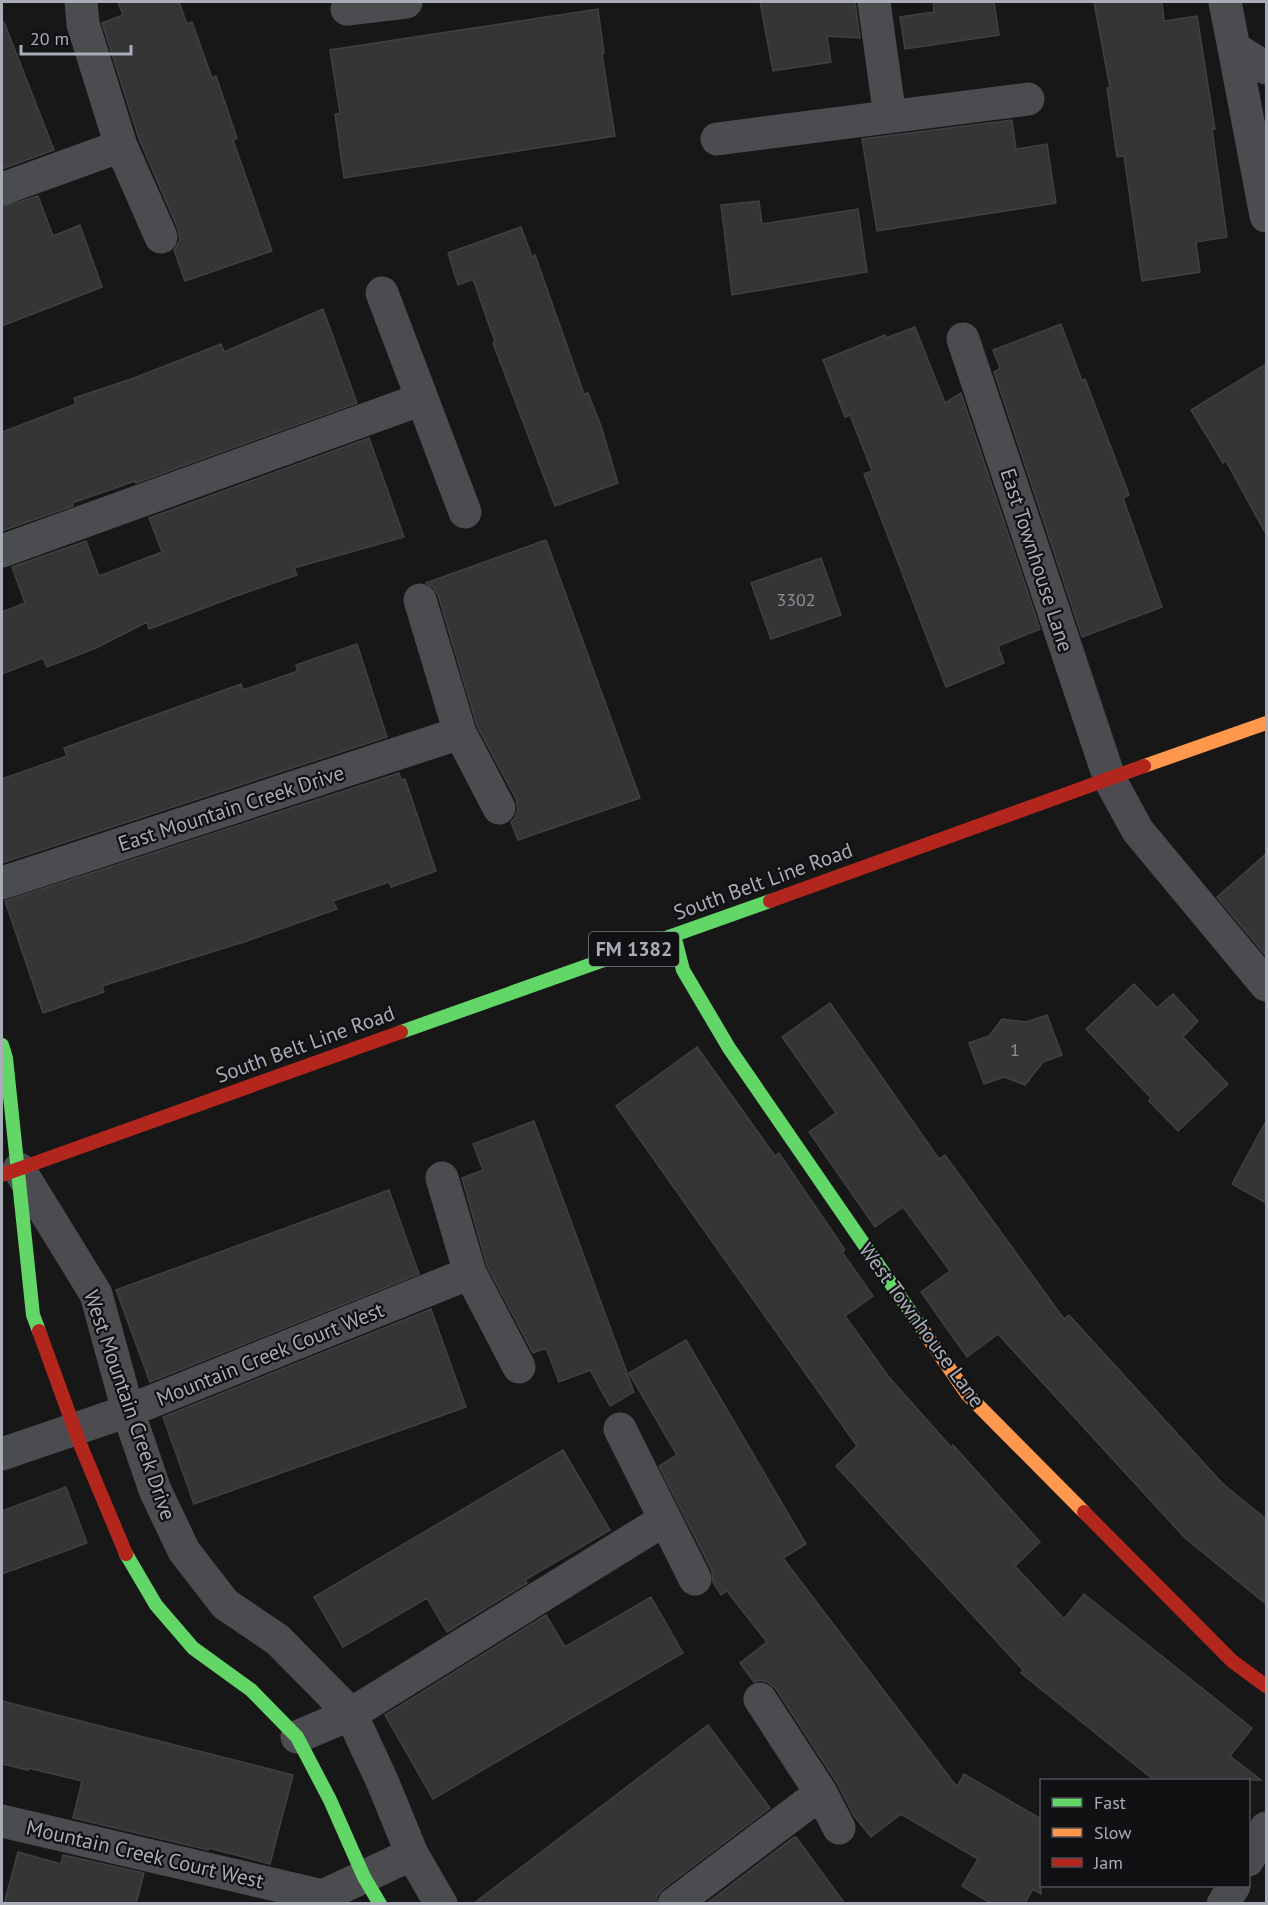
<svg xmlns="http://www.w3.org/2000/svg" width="1268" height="1905" font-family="'PT Sans',sans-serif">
<rect width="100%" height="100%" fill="#171717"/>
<path fill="#353536" stroke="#3f4043" stroke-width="1.5" d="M 118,2 L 179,2 L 187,24 L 192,22 L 212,78 L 216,76 L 237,138 L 233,140 L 272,251 L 185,281 L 174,250 L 180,240 L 178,229 L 139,139 L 102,23 L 123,15 Z
M 760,2 L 855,2 L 860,38 L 827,36 L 831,62 L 773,71 Z
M 933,2 L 994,2 L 999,35 L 905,49 L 900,17 L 934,12 Z
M 1094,2 L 1162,2 L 1164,21 L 1197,16 L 1215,129 L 1212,129 L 1227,237 L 1196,242 L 1200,272 L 1142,281 L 1124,156 L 1117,157 L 1107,88 L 1110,88 Z
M 598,9 L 604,53 L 602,54 L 615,136 L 344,178 L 335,114 L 340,113 L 330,50 Z
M 2,22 L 4,22 L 54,150 L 2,169 Z
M 1012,120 L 1016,149 L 1047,144 L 1056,203 L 877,231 L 862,139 Z
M 38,196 L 53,236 L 80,225 L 102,287 L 2,326 L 2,207 Z
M 759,201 L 762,224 L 858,209 L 867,272 L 732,295 L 721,205 Z
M 521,227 L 532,257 L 535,255 L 584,394 L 588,393 L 601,426 L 618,483 L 555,506 L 493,343 L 495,342 L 473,279 L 458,285 L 448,253 Z
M 323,309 L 357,403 L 136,483 L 135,481 L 72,503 L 73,506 L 2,531 L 2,432 L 76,404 L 74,398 L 134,378 L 221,344 L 224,352 Z
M 1061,324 L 1082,381 L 1085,379 L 1129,495 L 1123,498 L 1162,607 L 1082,637 L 994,372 L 1000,368 L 993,350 Z
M 915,327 L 945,403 L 961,393 L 1040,629 L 998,646 L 1004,663 L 946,687 L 864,474 L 872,471 L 850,415 L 845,417 L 823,360 L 885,335 L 886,338 Z
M 1266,364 L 1266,534 L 1226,461 L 1223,463 L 1191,410 Z
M 369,438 L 404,537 L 294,568 L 297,575 L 236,596 L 149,629 L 147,622 L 96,648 L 47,667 L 43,658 L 2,674 L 2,612 L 25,603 L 12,567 L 86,541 L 99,576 L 162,552 L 149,518 Z
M 546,540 L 640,798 L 518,840 L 511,822 L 515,818 L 518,809 L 516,799 L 477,726 L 438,595 L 433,587 L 426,583 Z
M 821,558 L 841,615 L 771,639 L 751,583 Z
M 357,644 L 387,737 L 2,863 L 2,779 L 67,756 L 64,748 L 241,684 L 243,690 L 298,671 L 296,665 Z
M 399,773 L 401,780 L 405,779 L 436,871 L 391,887 L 389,882 L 333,901 L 337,909 L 247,941 L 102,986 L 104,992 L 43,1013 L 5,901 Z
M 1266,854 L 1266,956 L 1217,897 Z
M 1134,984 L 1157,1008 L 1173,994 L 1198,1021 L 1183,1037 L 1228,1084 L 1178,1131 L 1149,1101 L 1151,1098 L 1086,1029 Z
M 830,1003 L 939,1159 L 945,1155 L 1064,1319 L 1069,1315 L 1223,1484 L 1266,1519 L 1266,1604 L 1185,1538 L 998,1334 L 967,1357 L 921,1292 L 950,1271 L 903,1207 L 875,1227 L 809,1132 L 836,1113 L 782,1037 Z
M 1047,1015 L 1062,1055 L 1043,1062 L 1025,1085 L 1004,1077 L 984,1084 L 969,1043 L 989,1036 L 1002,1019 L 1026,1022 Z
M 697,1047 L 775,1156 L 779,1153 L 845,1250 L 842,1252 L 873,1296 L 845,1316 L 888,1376 L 951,1447 L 953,1445 L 1040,1542 L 1015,1566 L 1064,1619 L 1084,1594 L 1252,1728 L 1230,1756 L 1261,1780 L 1154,1780 L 1021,1673 L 1023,1670 L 836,1466 L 857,1446 L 616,1106 Z
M 534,1121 L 634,1392 L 610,1406 L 590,1370 L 559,1382 L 546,1348 L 533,1353 L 487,1266 L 462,1178 L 483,1170 L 473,1144 Z
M 1266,1121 L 1266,1203 L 1232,1184 Z
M 389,1190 L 419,1274 L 150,1382 L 116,1290 Z
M 431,1309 L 466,1407 L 194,1504 L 163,1417 Z
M 686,1340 L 806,1544 L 783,1558 L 957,1787 L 964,1774 L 1041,1819 L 1041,1894 L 1033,1889 L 1024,1904 L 992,1904 L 962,1886 L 978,1859 L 901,1814 L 871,1837 L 854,1816 L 837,1783 L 776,1689 L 768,1682 L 760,1680 L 754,1682 L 740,1663 L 767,1642 L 727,1591 L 721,1595 L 713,1582 L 712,1571 L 659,1466 L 677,1455 L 629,1373 Z
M 563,1450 L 610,1530 L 525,1580 L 527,1583 L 447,1632 L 427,1598 L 343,1647 L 314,1597 Z
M 66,1487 L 87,1543 L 2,1574 L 2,1511 Z
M 651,1597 L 683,1653 L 433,1799 L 385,1715 L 546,1615 L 565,1647 Z
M 2,1701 L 293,1775 L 270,1864 L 209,1848 L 208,1850 L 73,1818 L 82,1781 L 28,1768 L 28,1770 L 2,1764 Z
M 708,1725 L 770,1808 L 663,1889 L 657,1896 L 656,1904 L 473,1904 Z
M 796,1837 L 845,1904 L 706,1904 L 793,1838 Z
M 18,1852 L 61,1864 L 63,1855 L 144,1873 L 136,1904 L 4,1904 Z"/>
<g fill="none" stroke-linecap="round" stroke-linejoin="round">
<path stroke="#4b4c50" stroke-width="33" d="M 81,2 L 83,24 L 121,146 L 161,237
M 874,2 L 890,117
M 1225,2 L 1234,48 L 1266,68
M 347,9 L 406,2
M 1234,48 L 1266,216
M 717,139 L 1028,99
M 2,189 L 121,146
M 382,293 L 465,512
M 963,339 L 1110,780 L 1138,831 L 1266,985
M 2,551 L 422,399
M 420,600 L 460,733 L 499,808
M 2,883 L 460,733
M 19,1169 L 96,1294 L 128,1411 L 155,1490 L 184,1551 L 225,1604 L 278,1640 L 351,1714 L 383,1783 L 412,1854 L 441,1904
M 442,1178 L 470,1273 L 519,1367
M 620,1429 L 695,1579
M 2,1454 L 128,1411 L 470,1273
M 760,1699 L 821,1793 L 839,1828
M 297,1737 L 351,1714 L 664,1520
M 2,1821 L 323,1896
M 1248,1860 L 1266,1828
M 319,1904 L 323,1896 L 412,1854
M 674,1904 L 821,1793
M 1223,1904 L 1234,1886"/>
<path stroke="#63d668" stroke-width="14" d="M 674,935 L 683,970 L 729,1048 L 925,1333
M 401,1032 L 770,901
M 2,1045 L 6,1058 L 33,1315 L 39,1331
M 126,1554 L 156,1605 L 193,1648 L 251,1690 L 297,1737 L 330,1800 L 364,1877 L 380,1904"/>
<path stroke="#ff974d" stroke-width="14" d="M 1144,766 L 1266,723
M 925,1333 L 967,1394 L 1084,1512"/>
<path stroke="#b3261e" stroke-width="14" d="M 770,901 L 1144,766
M 2,1175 L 401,1032
M 39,1331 L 80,1444 L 126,1554
M 1084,1512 L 1232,1661 L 1266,1686"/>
</g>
<g text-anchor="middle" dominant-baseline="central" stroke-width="4.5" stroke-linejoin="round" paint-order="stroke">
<g font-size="18" fill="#8b8f98">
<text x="796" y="599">3302</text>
<text x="1015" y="1049">1</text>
</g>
<rect fill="#111113" stroke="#7b7e86" stroke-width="1.5" x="589" y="932" width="90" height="34" rx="4.5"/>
<g font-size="20" font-weight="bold" fill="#a8adb8">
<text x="634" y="949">FM 1382</text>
</g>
<g font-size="21" fill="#a8adb8" stroke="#111113">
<text transform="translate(1037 560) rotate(72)">East Townhouse Lane</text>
<text transform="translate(231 808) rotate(-18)">East Mountain Creek Drive</text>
<text transform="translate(763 881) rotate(-20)">South Belt Line Road</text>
<text transform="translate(305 1044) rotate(-20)">South Belt Line Road</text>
<text transform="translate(922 1325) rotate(54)">West Townhouse Lane</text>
<text transform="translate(270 1354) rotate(-22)">Mountain Creek Court West</text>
<text transform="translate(130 1405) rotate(71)">West Mountain Creek Drive</text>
<text transform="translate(145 1854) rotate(13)">Mountain Creek Court West</text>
</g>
</g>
<rect width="1268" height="1905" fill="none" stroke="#a8adb8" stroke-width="6"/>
<rect x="1040" y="1779" width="210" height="108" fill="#111113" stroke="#4d4f55" stroke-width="1.5"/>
<rect x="1052" y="1798" width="30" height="9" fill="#63d668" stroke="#4d4f55" stroke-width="1.5"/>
<text x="1094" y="1809" font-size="18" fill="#a8adb8">Fast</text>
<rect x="1052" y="1828" width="30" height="9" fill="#ff974d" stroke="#4d4f55" stroke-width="1.5"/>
<text x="1094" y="1839" font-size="18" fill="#a8adb8">Slow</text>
<rect x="1052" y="1858" width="30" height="9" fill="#b3261e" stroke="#4d4f55" stroke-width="1.5"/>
<text x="1094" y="1869" font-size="18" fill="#a8adb8">Jam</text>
<path d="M21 45v9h110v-9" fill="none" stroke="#a8adb8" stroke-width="3"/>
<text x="30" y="45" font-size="18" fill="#a8adb8" stroke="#111113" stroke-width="4.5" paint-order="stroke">20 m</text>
</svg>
